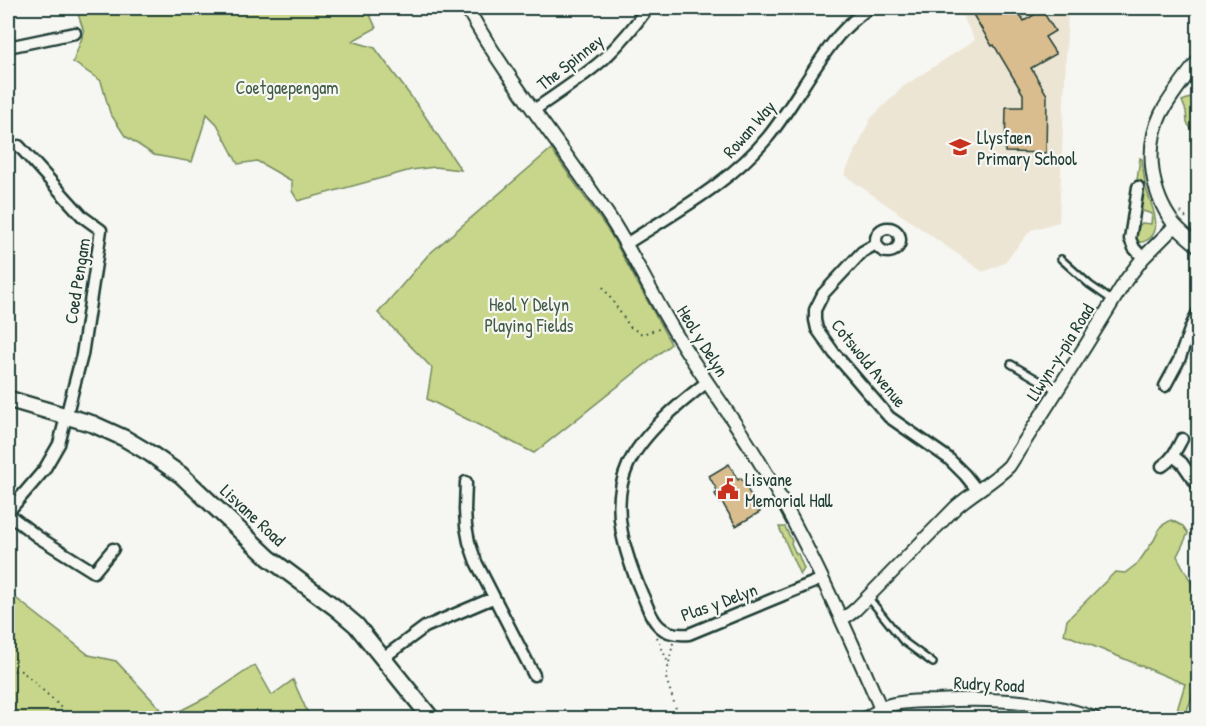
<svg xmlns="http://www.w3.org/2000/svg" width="1206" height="726" font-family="'Patrick Hand',sans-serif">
<rect width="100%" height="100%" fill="#f6f6f2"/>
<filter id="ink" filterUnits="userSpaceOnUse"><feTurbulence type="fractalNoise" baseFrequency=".0167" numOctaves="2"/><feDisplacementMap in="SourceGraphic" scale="12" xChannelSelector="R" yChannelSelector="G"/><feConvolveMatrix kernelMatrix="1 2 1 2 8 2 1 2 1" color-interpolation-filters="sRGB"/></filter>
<g filter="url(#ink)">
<path fill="#ede5d4" d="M 958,8 L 1068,8 L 1059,222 L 1031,230 L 1004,263 L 983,272 L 844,175 L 871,118 L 904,86 L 975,40 Z"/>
<path fill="#c7d68a" stroke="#738a5f" stroke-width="1.5" d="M 76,8 L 367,8 L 376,28 L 352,41 L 375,48 L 421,110 L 461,170 L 435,167 L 411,170 L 298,201 L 292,191 L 292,181 L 257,161 L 238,164 L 217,124 L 207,114 L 192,162 L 154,155 L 125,136 L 110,113 L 101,81 L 73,62 L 84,32 Z
M 1198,95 L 1198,138 L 1187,123 L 1186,111 L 1182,101 Z
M 551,149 L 610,233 L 671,344 L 534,453 L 427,399 L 432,368 L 378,313 L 428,255 Z
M 1140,158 L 1142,159 C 1143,169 1144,179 1146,188 C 1150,202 1163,227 1150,238 C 1145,242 1142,243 1137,242 C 1135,237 1137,226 1142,223 L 1151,224 L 1152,214 L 1143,211 L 1141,209 L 1145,184 L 1140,184 L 1137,180 Z
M 1171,520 L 1183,526 L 1188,533 L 1185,540 L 1177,556 L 1198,595 L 1198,689 L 1195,689 L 1184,718 L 1178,718 L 1175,717 L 1185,684 L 1064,634 L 1067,620 L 1115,572 L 1125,573 L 1138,563 L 1154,540 L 1161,526 Z
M 779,527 L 785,527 L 792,541 L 791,543 L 796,554 L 798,554 L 804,569 L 800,575 Z
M 8,592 L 89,655 L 116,661 L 168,717 L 207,697 L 255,665 L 272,695 L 293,680 L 310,718 L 8,718 Z"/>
<path fill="#d9bd8e" stroke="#1f3d34" stroke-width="1.5" d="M 981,8 L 1016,8 L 1024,21 L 1042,10 L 1055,31 L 1045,37 L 1056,54 L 1031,68 L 1047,95 L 1046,153 L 1005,152 L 1006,107 L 1023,107 L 1023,94 L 994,45 L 992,46 L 972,13 Z
M 729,464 L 738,480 L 741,478 L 760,512 L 736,526 L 722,502 L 720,503 L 715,494 L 718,492 L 709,476 Z"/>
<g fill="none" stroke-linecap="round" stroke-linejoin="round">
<defs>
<path id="service" d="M 1061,259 L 1090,285 L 1113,301
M 1011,364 L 1056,390
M 868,597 L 903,641 L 933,663"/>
<path id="minor" d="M 8,47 L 75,33
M 534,110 C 558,93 584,77 606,57 C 621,42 634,27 646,10
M 1138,187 L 1130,239 L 1134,248 L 1143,258
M876 240a12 12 0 1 1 24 0a12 12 0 1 1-24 0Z
M 626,244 C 677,211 730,183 768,137 C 794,105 812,67 839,35 C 848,25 858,16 869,8
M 876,244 L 862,252 L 823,294 L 815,310 L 815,320 L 817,329 L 834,353 L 889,417 L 948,458 L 965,475 L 977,490
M 707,382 C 680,403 643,433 628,465 C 609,507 625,554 642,594 C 647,604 650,618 659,626 C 667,634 678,635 689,634 L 822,579
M 1165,386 L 1179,360 L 1191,327 L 1198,312
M 1173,456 L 1182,463 L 1198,486
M 1162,466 C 1172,460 1176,450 1182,439
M 466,482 L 465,510 L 466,526 L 469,542 L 476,562 L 534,675
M 8,512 L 44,470 L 59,444 L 82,355 L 101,230 L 83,217 L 19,146
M 8,514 L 38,537 L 94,572 L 113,549
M 383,658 L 425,627 L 493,598"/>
<path id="tertiary" d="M 467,8 C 508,82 563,147 610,218 C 632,252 649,289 670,324 C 697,371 731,414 759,461 C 807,540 844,624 881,709
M 1198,61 C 1185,78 1171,95 1161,114 C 1144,149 1151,194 1174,224 C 1181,232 1190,239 1198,246
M 841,619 L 850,614 L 856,609 L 956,507 C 973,492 993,482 1009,466 L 1086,345 L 1126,280 L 1143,258 L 1175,226
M 866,718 C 874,714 881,708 890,705 C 904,701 921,701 936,701 C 986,698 1047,700 1094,718"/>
<path id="secondary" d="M 8,399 L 93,424 L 124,438 L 151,454 L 181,475 L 269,558 L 336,608 L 356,625 L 431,718"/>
</defs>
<use href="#service" stroke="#1f3d34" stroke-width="10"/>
<use href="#minor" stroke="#1f3d34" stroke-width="15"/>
<use href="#tertiary" stroke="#1f3d34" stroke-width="16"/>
<use href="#secondary" stroke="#1f3d34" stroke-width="20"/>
<path stroke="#1f3d34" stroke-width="2" stroke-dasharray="1.5 4.5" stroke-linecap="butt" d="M 1181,212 L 1189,221
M 603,287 L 630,327 L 642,334 L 659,329
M 657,637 L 669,665
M 673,643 L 666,678 L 679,718
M 8,670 L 22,671 L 60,706 L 63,718"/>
<use href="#service" stroke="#f6f6f2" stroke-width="5"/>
<use href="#minor" stroke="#f6f6f2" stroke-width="10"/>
<use href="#tertiary" stroke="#f6f6f2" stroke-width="12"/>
<use href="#secondary" stroke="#f6f6f2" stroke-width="15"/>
</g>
</g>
<defs>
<symbol id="school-bare" viewBox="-9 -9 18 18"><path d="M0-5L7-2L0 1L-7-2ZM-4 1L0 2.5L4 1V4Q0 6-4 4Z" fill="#c8321e" stroke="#f6f6f2" stroke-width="2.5" paint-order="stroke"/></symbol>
<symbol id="civic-bare" viewBox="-9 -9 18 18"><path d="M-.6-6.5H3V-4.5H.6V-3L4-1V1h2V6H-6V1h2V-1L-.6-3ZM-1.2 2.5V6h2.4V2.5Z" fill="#c8321e" stroke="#f6f6f2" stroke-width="2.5" paint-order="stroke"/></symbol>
</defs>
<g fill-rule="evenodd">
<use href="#school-bare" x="945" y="132" width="30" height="30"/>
<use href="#civic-bare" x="713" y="474" width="30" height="30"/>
</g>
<g text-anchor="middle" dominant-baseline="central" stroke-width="4.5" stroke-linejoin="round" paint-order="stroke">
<g font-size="18" fill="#1f3d34" stroke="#f6f6f2">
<text transform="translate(570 62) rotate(-38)">The Spinney</text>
<text transform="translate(749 129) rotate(-49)">Rowan Way</text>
<text transform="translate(77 281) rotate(-81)">Coed Pengam</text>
<text transform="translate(703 341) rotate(58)">Heol y Delyn</text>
<text transform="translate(1060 352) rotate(-58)">Llwyn-y-pia Road</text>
<text transform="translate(869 363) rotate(51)">Cotswold Avenue</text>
<text transform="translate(253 515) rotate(43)">Lisvane Road</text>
<text transform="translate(719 602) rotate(-20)">Plas y Delyn</text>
<text transform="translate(989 684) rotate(3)">Rudry Road</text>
</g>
<g font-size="18" fill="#415c45" stroke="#f6f6f2">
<text x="287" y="87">Coetgaepengam</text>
<text x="529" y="304">Heol Y Delyn<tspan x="529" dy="21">Playing Fields</tspan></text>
</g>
<g font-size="18" fill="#1f3d34" stroke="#f6f6f2" text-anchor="start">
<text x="977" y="137">Llysfaen<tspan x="977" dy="21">Primary School</tspan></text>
<text x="745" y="479">Lisvane<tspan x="745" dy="21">Memorial Hall</tspan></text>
</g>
</g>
<rect width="1206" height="726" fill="none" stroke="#f6f6f2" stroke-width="30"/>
<rect x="15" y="15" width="1176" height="696" fill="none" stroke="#1f3d34" stroke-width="2" filter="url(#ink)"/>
</svg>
